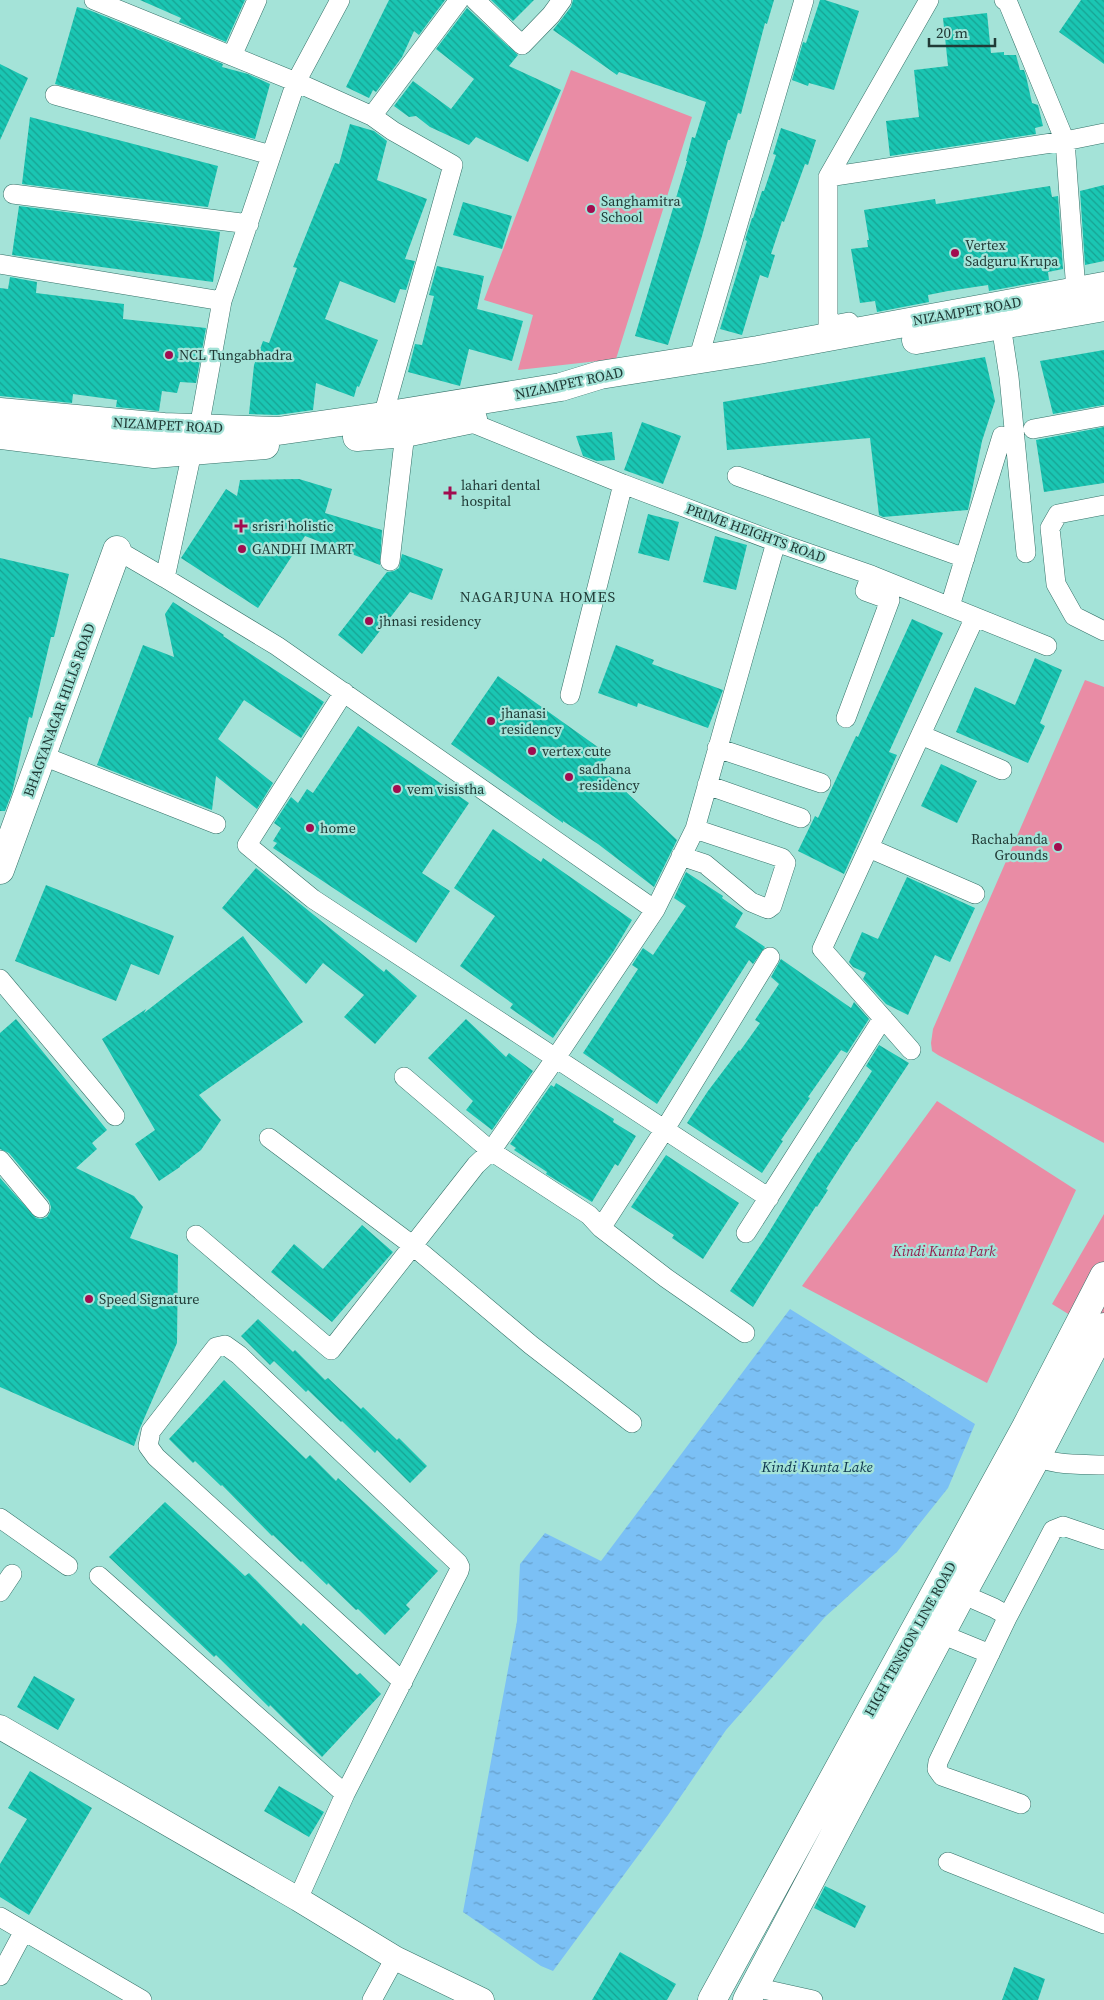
<svg xmlns="http://www.w3.org/2000/svg" width="1104" height="2000" font-family="'Source Serif 4',serif">
<defs>
<pattern id="water-ripples" width="26" height="14" patternUnits="userSpaceOnUse" patternTransform="scale(1.25)"><rect width="26" height="14" fill="#7bc0f5"/><path d="M2 4q2-2 4 0t4 0M15 11q2-2 4 0t4 0" fill="none" stroke="#649dc7"/></pattern>
<pattern id="building-back-hatch" width="6" height="6" patternUnits="userSpaceOnUse" patternTransform="scale(1.25)"><rect width="6" height="6" fill="#1ac6b3"/><path d="M-1 5l2 2M0 0l6 6M5-1l2 2" fill="none" stroke="#17a292"/></pattern>
</defs>
<rect width="100%" height="100%" fill="#a4e3d8"/>
<path fill="#e98ca5" d="M 571,70 L 692,117 L 616,359 L 518,370 L 533,315 L 484,300 Z
M 1085,680 L 1104,687 L 1104,1143 L 938,1055 L 932,1051 L 931,1043 L 933,1029 Z
M 937,1101 L 1076,1190 L 987,1383 L 802,1286 Z
M 1104,1214 L 1104,1336 L 1052,1304 Z"/>
<path fill="url(#water-ripples)" d="M 790,1309 L 975,1424 L 948,1488 L 897,1552 L 825,1617 L 726,1730 L 668,1815 L 553,1971 L 541,1966 L 463,1912 L 517,1621 L 520,1564 L 545,1533 L 601,1561 Z"/>
<path fill="url(#building-back-hatch)" d="M 140,0 L 245,0 L 226,42 L 179,22 L 181,18 Z
M 389,0 L 445,0 L 419,35 L 414,31 L 402,57 L 376,92 L 373,90 L 369,98 L 346,87 Z
M 491,0 L 534,0 L 513,21 Z
M 573,0 L 774,0 L 767,24 L 765,23 L 741,114 L 738,113 L 730,140 L 728,140 L 702,236 L 668,345 L 635,336 L 687,161 L 686,161 L 692,137 L 695,138 L 706,102 L 619,72 L 617,75 L 553,30 L 571,7 Z
M 820,0 L 825,0 L 859,11 L 834,90 L 809,83 L 808,86 L 792,80 L 803,42 L 806,43 Z
M 1081,0 L 1104,0 L 1104,64 L 1059,32 Z
M 77,7 L 89,10 L 223,64 L 222,67 L 248,74 L 270,84 L 255,139 L 55,84 Z
M 467,8 L 518,55 L 509,66 L 561,90 L 528,162 L 476,137 L 469,145 L 430,127 L 416,116 L 409,117 L 394,106 L 413,81 L 451,109 L 474,79 L 436,49 Z
M 987,13 L 991,53 L 1004,52 L 1004,55 L 1016,55 L 1020,70 L 1024,70 L 1026,76 L 1032,103 L 1038,105 L 1043,126 L 1035,128 L 1036,134 L 890,156 L 886,121 L 919,117 L 914,70 L 948,66 L 943,18 Z
M 0,64 L 28,78 L 0,140 Z
M 30,117 L 218,166 L 208,207 L 22,184 Z
M 350,124 L 374,131 L 387,141 L 377,180 L 427,199 L 405,259 L 415,261 L 406,290 L 400,289 L 395,303 L 340,281 L 325,319 L 378,340 L 359,387 L 357,386 L 354,397 L 316,383 L 313,410 L 277,415 L 249,414 L 254,365 L 263,341 L 269,343 L 297,268 L 293,267 L 335,163 L 339,164 Z
M 781,128 L 816,140 L 808,165 L 805,164 L 784,222 L 782,221 L 771,254 L 775,255 L 768,278 L 760,275 L 742,335 L 720,329 L 747,241 L 745,240 L 752,218 L 753,218 L 762,191 L 764,191 L 776,155 L 773,154 Z
M 1104,185 L 1104,261 L 1085,265 L 1080,191 Z
M 1050,186 L 1052,197 L 1058,196 L 1063,269 L 1048,272 L 1049,280 L 989,291 L 988,285 L 948,291 L 928,295 L 929,302 L 877,312 L 875,301 L 860,303 L 851,249 L 868,247 L 867,240 L 869,240 L 864,210 L 935,199 L 936,204 Z
M 463,202 L 512,216 L 502,249 L 453,235 Z
M 19,206 L 220,232 L 213,282 L 12,255 Z
M 437,266 L 484,276 L 477,309 L 523,321 L 512,361 L 469,349 L 460,386 L 408,372 L 415,344 L 422,345 L 434,296 L 429,295 Z
M 10,277 L 37,282 L 36,293 L 124,304 L 123,319 L 206,328 L 196,383 L 180,382 L 177,393 L 162,391 L 159,411 L 116,407 L 117,400 L 73,394 L 72,403 L 0,396 L 0,288 L 8,289 Z
M 1104,350 L 1104,405 L 1053,414 L 1040,361 Z
M 985,357 L 995,401 L 982,441 L 968,510 L 883,517 L 879,515 L 870,438 L 727,450 L 723,402 Z
M 642,422 L 681,436 L 663,484 L 624,470 Z
M 1104,427 L 1104,483 L 1044,492 L 1036,440 Z
M 612,432 L 615,460 L 597,461 L 583,456 L 576,436 Z
M 299,479 L 332,489 L 325,513 L 382,530 L 380,565 L 305,536 L 258,608 L 181,558 L 226,489 L 237,496 L 240,480 Z
M 648,514 L 679,522 L 669,561 L 638,553 Z
M 715,536 L 747,545 L 736,590 L 703,582 Z
M 402,554 L 443,569 L 432,600 L 410,592 L 362,654 L 338,635 L 387,572 L 394,571 L 399,568 Z
M 0,558 L 69,574 L 54,637 L 51,637 L 32,718 L 29,717 L 12,793 L 5,811 L 0,811 Z
M 173,602 L 224,635 L 223,636 L 324,702 L 301,738 L 244,700 L 218,739 L 273,783 L 257,809 L 216,776 L 212,810 L 97,765 L 143,645 L 174,657 L 165,614 Z
M 912,619 L 943,633 L 889,752 L 897,755 L 844,874 L 798,851 L 815,816 L 818,818 L 856,736 L 858,737 Z
M 616,645 L 654,660 L 652,664 L 723,690 L 708,728 L 638,703 L 637,707 L 598,693 Z
M 1035,658 L 1062,670 L 1040,723 L 1045,726 L 1028,763 L 956,732 L 975,687 L 1015,705 Z
M 498,676 L 609,755 L 599,769 L 625,786 L 623,789 L 677,840 L 654,887 L 598,844 L 563,821 L 563,823 L 451,744 Z
M 358,726 L 469,803 L 422,873 L 450,891 L 416,943 L 273,848 L 277,843 L 273,841 L 281,828 L 274,823 L 291,797 L 298,803 L 307,789 L 313,793 Z
M 941,764 L 977,781 L 957,823 L 921,806 Z
M 493,829 L 541,862 L 543,858 L 632,920 L 613,952 L 553,1038 L 510,1008 L 513,1004 L 460,966 L 495,916 L 454,888 Z
M 256,868 L 384,972 L 386,969 L 417,996 L 375,1044 L 344,1017 L 364,995 L 323,963 L 306,984 L 222,908 Z
M 686,872 L 723,896 L 722,898 L 743,913 L 735,927 L 765,947 L 753,964 L 749,960 L 657,1104 L 583,1053 L 638,969 L 632,965 L 643,948 L 653,955 L 686,906 L 674,898 Z
M 907,877 L 975,908 L 950,962 L 935,955 L 908,1015 L 886,1004 L 863,979 L 866,973 L 853,967 L 849,962 L 862,932 L 878,939 Z
M 46,885 L 174,936 L 159,975 L 131,964 L 116,1001 L 15,961 Z
M 243,936 L 303,1022 L 199,1095 L 221,1120 L 201,1150 L 180,1166 L 180,1167 L 159,1181 L 135,1144 L 155,1130 L 102,1039 L 146,1009 L 144,1013 Z
M 781,959 L 851,1008 L 854,1002 L 869,1019 L 847,1053 L 841,1050 L 808,1097 L 810,1098 L 781,1140 L 783,1141 L 762,1173 L 687,1123 L 708,1091 L 739,1050 L 740,1051 L 760,1023 L 755,1020 L 779,984 L 771,977 Z
M 16,1019 L 107,1130 L 92,1143 L 97,1149 L 76,1168 L 134,1196 L 143,1207 L 130,1238 L 178,1255 L 177,1343 L 140,1428 L 134,1446 L 0,1387 L 0,1178 L 36,1218 L 41,1219 L 47,1217 L 50,1212 L 51,1207 L 49,1201 L 9,1153 L 0,1149 L 0,1033 Z
M 466,1019 L 506,1057 L 509,1053 L 533,1071 L 492,1130 L 466,1110 L 473,1101 L 428,1058 Z
M 879,1045 L 909,1063 L 857,1142 L 856,1142 L 826,1189 L 828,1190 L 817,1207 L 816,1206 L 753,1307 L 730,1291 L 766,1237 L 818,1152 L 819,1153 L 872,1071 L 866,1066 Z
M 556,1083 L 614,1119 L 613,1122 L 636,1136 L 618,1166 L 615,1164 L 592,1202 L 546,1174 L 547,1172 L 514,1150 L 516,1148 L 510,1144 L 551,1085 L 554,1087 Z
M 666,1155 L 739,1203 L 703,1259 L 672,1238 L 674,1235 L 631,1207 Z
M 362,1225 L 393,1252 L 332,1322 L 271,1272 L 294,1244 L 323,1269 Z
M 258,1319 L 293,1352 L 295,1350 L 325,1380 L 328,1378 L 361,1409 L 363,1407 L 397,1440 L 399,1438 L 427,1466 L 410,1483 L 377,1450 L 375,1453 L 342,1421 L 341,1422 L 308,1390 L 306,1392 L 274,1361 L 270,1365 L 241,1336 Z
M 224,1380 L 306,1459 L 310,1455 L 336,1481 L 338,1478 L 438,1571 L 406,1605 L 410,1609 L 385,1635 L 358,1609 L 356,1610 L 328,1583 L 327,1585 L 302,1561 L 301,1562 L 273,1535 L 272,1536 L 222,1485 L 221,1486 L 195,1461 L 193,1463 L 169,1439 Z
M 165,1502 L 245,1576 L 249,1573 L 301,1626 L 303,1623 L 357,1675 L 360,1673 L 381,1694 L 322,1757 L 270,1705 L 269,1707 L 216,1655 L 214,1657 L 109,1557 Z
M 34,1676 L 75,1699 L 58,1730 L 17,1707 Z
M 30,1771 L 92,1808 L 29,1915 L 0,1897 L 0,1864 L 27,1819 L 8,1808 Z
M 279,1786 L 324,1812 L 309,1837 L 264,1811 Z
M 825,1886 L 866,1906 L 855,1928 L 814,1908 Z
M 620,1952 L 676,1984 L 667,2000 L 592,2000 Z
M 1014,1967 L 1045,1979 L 1038,2000 L 1002,2000 Z"/>
<g fill="none" stroke-linecap="round" stroke-linejoin="round">
<defs>
<path id="minor" d="M 94,0 L 296,82 L 372,116 L 393,131 L 453,165 L 383,416
M 475,0 L 522,45 L 551,15 L 562,0
M 929,0 L 828,177 L 1065,141 L 1104,133
M 1004,0 L 1008,3 L 1065,141 L 1076,291
M 232,56 L 257,0
M 55,95 L 271,155
M 372,116 L 459,0
M 828,177 L 828,326 L 849,322
M 13,194 L 249,224
M 0,264 L 222,301
M 1001,325 L 1009,377 L 1026,553
M 698,360 L 804,0
M 465,420 L 623,484 L 776,542 L 871,575 L 1047,646
M 199,428 L 222,301 L 296,82 L 340,0
M 1033,429 L 1104,416
M 737,476 L 965,558
M 1104,505 L 1058,514 L 1050,528 L 1056,584 L 1074,616 L 1104,631
M 117,550 L 165,578 L 192,452
M 390,561 L 405,433
M 165,578 L 277,646 L 655,910
M 950,606 L 1002,436
M 344,692 L 247,845 L 313,899 L 769,1198
M 570,695 L 623,484
M 846,718 L 890,600 L 865,591 L 871,575
M 921,735 L 1002,770
M 717,748 L 821,783
M 43,756 L 216,824
M 707,785 L 801,818
M 869,848 L 975,894
M 681,856 L 705,864 L 751,902 L 768,909 L 772,906 L 786,863 L 782,858 L 695,829
M 0,979 L 115,1116
M 911,1050 L 822,949 L 975,617
M 404,1077 L 491,1151 L 589,1215 L 601,1228 L 666,1278 L 745,1333
M 269,1138 L 412,1245 L 531,1345 L 632,1423
M 0,1160 L 40,1208
M 601,1228 L 665,1129 L 770,957
M 746,1233 L 883,1018
M 196,1235 L 331,1350 L 476,1165 L 491,1151 L 555,1059 L 655,910 L 695,829 L 776,542
M 1027,1453 C 1051,1466 1078,1464 1104,1465
M 0,1518 L 68,1566
M 99,1576 L 345,1794
M 0,1592 L 12,1574
M 962,1594 L 994,1608 L 1008,1616
M 941,1634 L 990,1654
M 1021,1804 L 942,1776 L 937,1769 L 938,1762 L 1008,1616 L 1053,1530 L 1063,1526 L 1104,1540
M 948,1862 L 1104,1924
M 298,1899 L 345,1794 L 459,1571 L 460,1567 L 458,1563 L 239,1355 L 225,1345 L 216,1347 L 151,1431 L 148,1446 L 156,1457 L 403,1682
M 0,1917 L 142,2000
M 0,1976 L 24,1931
M 754,1987 L 813,2000
M 372,2000 L 395,1958"/>
<path id="tertiary" d="M 0,1727 L 298,1899 L 395,1958 L 482,2000"/>
<path id="secondary" d="M 0,870 L 117,550
M 712,2000 L 1026,1427 L 1104,1276
M 747,2000 L 962,1594 L 1036,1458 L 1104,1327"/>
<path id="primary" d="M 916,340 L 1104,307
M 0,412 L 164,427 L 278,431 L 383,416 L 561,387 L 600,375 L 758,350 L 1104,286
M 0,435 L 154,454 L 265,445
M 357,437 L 405,433 L 473,419"/>
</defs>
<use href="#minor" stroke="#347168" stroke-width="20"/>
<use href="#tertiary" stroke="#347168" stroke-width="25"/>
<use href="#secondary" stroke="#347168" stroke-width="29"/>
<use href="#primary" stroke="#347168" stroke-width="29"/>
<use href="#minor" stroke="#fff" stroke-width="19"/>
<use href="#tertiary" stroke="#fff" stroke-width="24"/>
<use href="#secondary" stroke="#fff" stroke-width="28"/>
<use href="#primary" stroke="#fff" stroke-width="28"/>
</g>
<g fill="#a10c4f" stroke="#a4e3d8" stroke-width="2">
<circle cx="591" cy="209" r="5"/>
<circle cx="955" cy="253" r="5"/>
<circle cx="169" cy="355" r="5"/>
<path d="M447.5 485.5h5v5h5v5h-5v5h-5v-5h-5v-5h5z"/>
<path d="M238.5 518.5h5v5h5v5h-5v5h-5v-5h-5v-5h5z"/>
<circle cx="242" cy="549" r="5"/>
<circle cx="369" cy="621" r="5"/>
<circle cx="491" cy="721" r="5"/>
<circle cx="532" cy="751" r="5"/>
<circle cx="569" cy="777" r="5"/>
<circle cx="397" cy="789" r="5"/>
<circle cx="310" cy="828" r="5"/>
<circle cx="1058" cy="847" r="5"/>
<circle cx="89" cy="1299" r="5"/>
</g>
<g text-anchor="middle" dominant-baseline="central" stroke-width="4.5" stroke-linejoin="round" paint-order="stroke">
<g font-size="14" fill="#203a36" stroke="#a4e3d8" text-anchor="start">
<text x="601" y="201">Sanghamitra<tspan x="601" dy="16">School</tspan></text>
<text x="965" y="245">Vertex<tspan x="965" dy="16">Sadguru Krupa</tspan></text>
<text x="179" y="355">NCL Tungabhadra</text>
<text x="461" y="485">lahari dental<tspan x="461" dy="16">hospital</tspan></text>
<text x="252" y="526">srisri holistic</text>
<text x="252" y="549">GANDHI IMART</text>
<text x="379" y="621">jhnasi residency</text>
<text x="501" y="713">jhanasi<tspan x="501" dy="16">residency</tspan></text>
<text x="542" y="751">vertex cute</text>
<text x="579" y="769">sadhana<tspan x="579" dy="16">residency</tspan></text>
<text x="407" y="789">vem visistha</text>
<text x="320" y="828">home</text>
<text x="1048" y="839" text-anchor="end">Rachabanda<tspan x="1048" dy="16">Grounds</tspan></text>
<text x="99" y="1299">Speed Signature</text>
</g>
<g font-size="14" fill="#203a36" stroke="#a4e3d8">
<text transform="translate(967 311) rotate(-10)">NIZAMPET ROAD</text>
<text transform="translate(569 383) rotate(-12)">NIZAMPET ROAD</text>
<text transform="translate(168 425) rotate(3)">NIZAMPET ROAD</text>
<text transform="translate(756 533) rotate(20)">PRIME HEIGHTS ROAD</text>
<text transform="translate(59 710) rotate(-70)">BHAGYANAGAR HILLS ROAD</text>
<text transform="translate(910 1639) rotate(-61)">HIGH TENSION LINE ROAD</text>
</g>
<g font-size="14" font-style="italic" fill="#951b4c" stroke="#a4e3d8">
<text x="944" y="1251">Kindi Kunta Park</text>
</g>
<g font-size="15" letter-spacing="1" fill="#203a36" stroke="#a4e3d8">
<text x="538" y="596">NAGARJUNA HOMES</text>
</g>
<g font-size="15" font-style="italic" fill="#0c334d" stroke="#a4e3d8">
<text x="817" y="1466">Kindi Kunta Lake</text>
</g>
</g>
<path d="M929 38v8h66v-8" fill="none" stroke="#203a36" stroke-width="2.5"/>
<text x="936" y="38" font-size="15" fill="#203a36" stroke="#a4e3d8" stroke-width="4" paint-order="stroke">20 m</text>
</svg>
